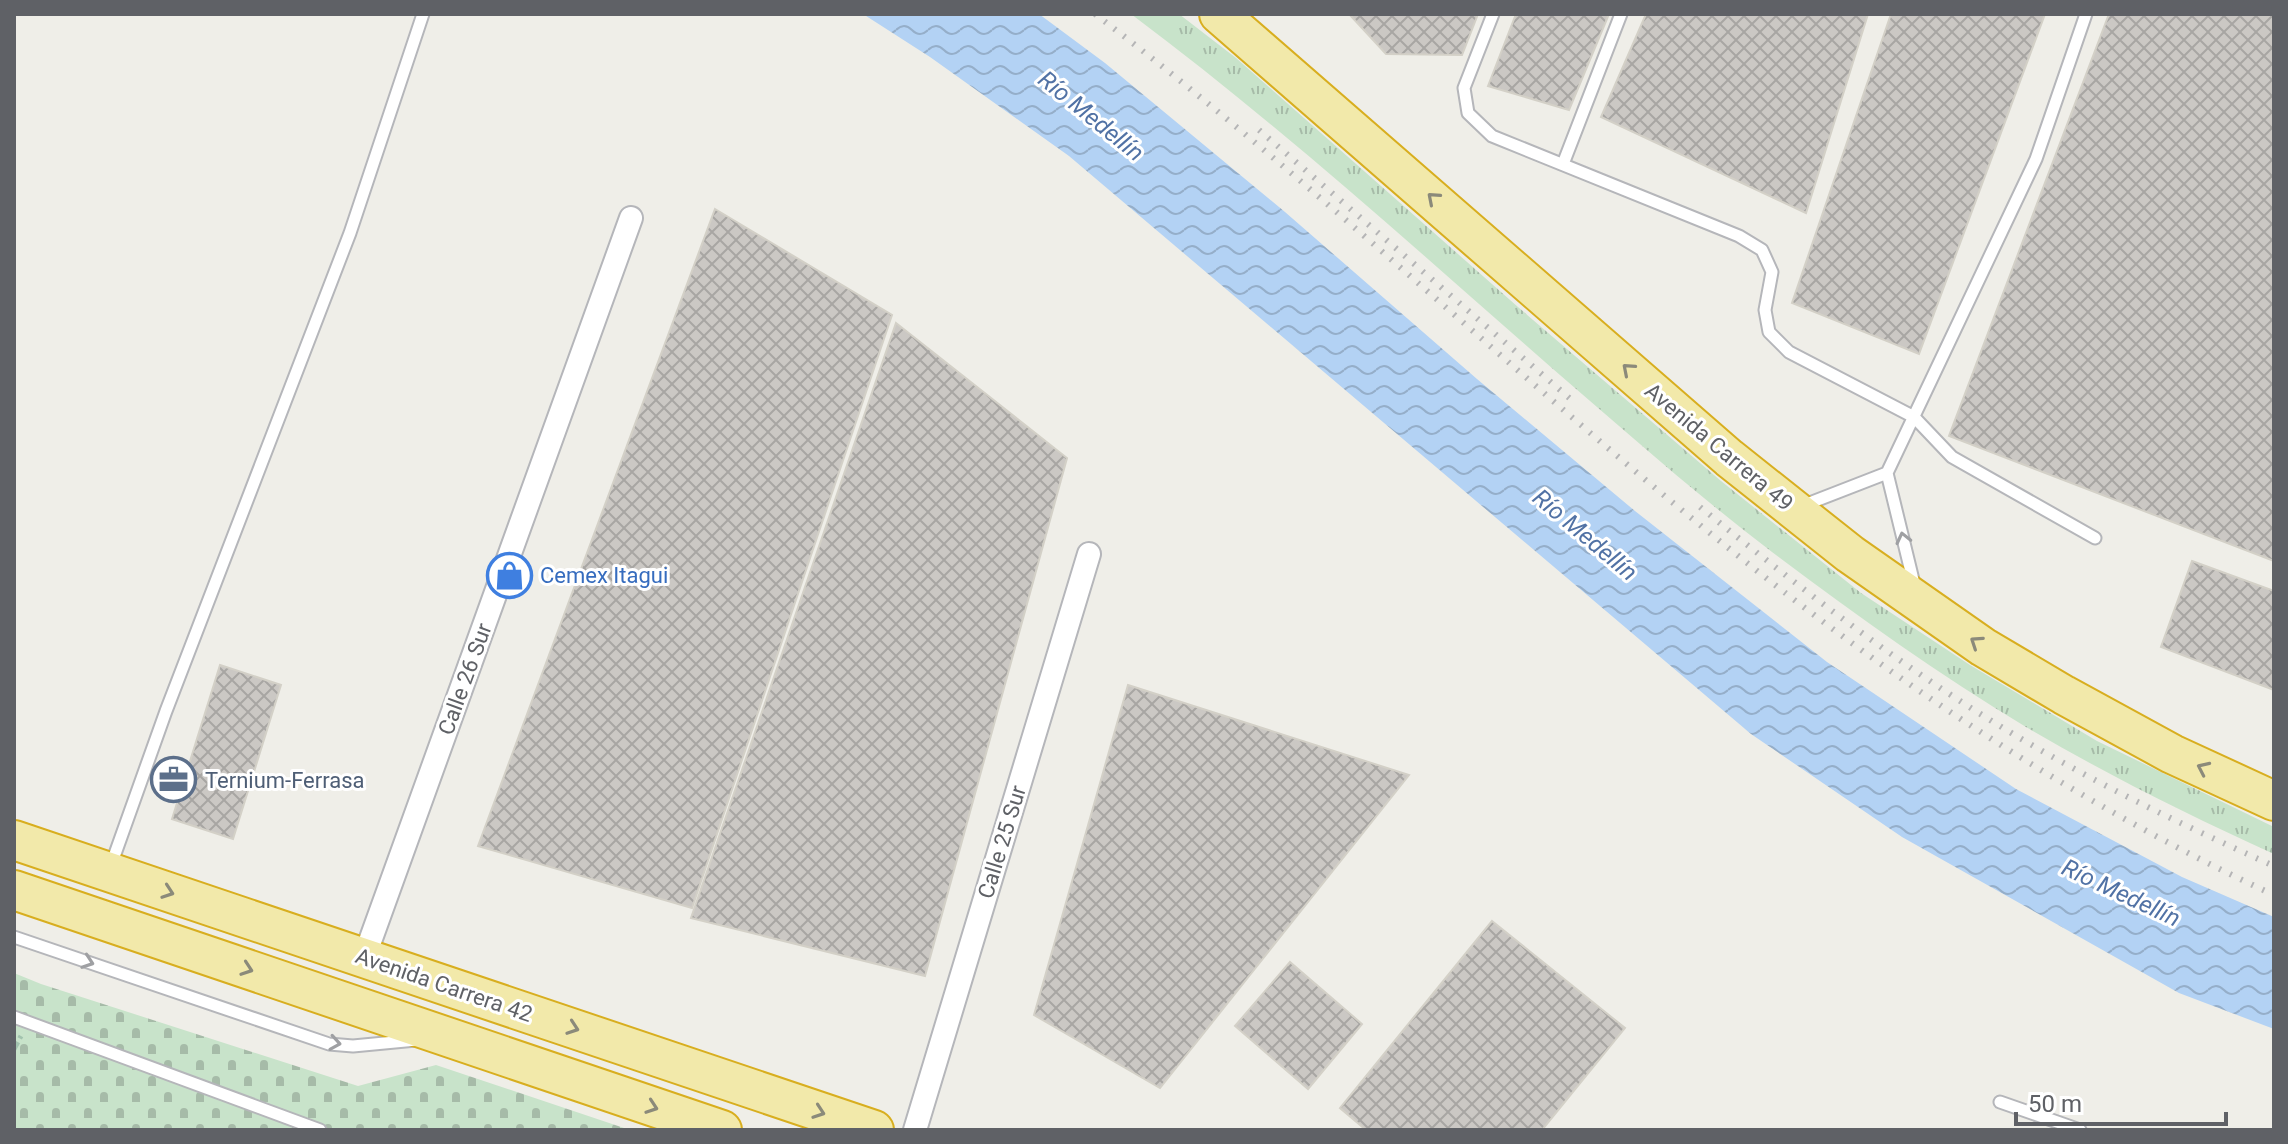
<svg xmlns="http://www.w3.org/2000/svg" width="2288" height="1144" font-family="Roboto,sans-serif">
<defs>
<pattern id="grass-tufts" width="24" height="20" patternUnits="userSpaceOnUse" patternTransform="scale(2)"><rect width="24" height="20" fill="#c8e3ca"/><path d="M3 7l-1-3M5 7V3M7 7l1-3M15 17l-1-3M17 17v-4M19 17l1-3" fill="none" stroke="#a6bba8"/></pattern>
<pattern id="cemetery-stones" width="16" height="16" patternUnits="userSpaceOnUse" patternTransform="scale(2)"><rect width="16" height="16" fill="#c8e3ca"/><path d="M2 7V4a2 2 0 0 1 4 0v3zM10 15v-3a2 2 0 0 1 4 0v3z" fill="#a6bba8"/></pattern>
<pattern id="water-waves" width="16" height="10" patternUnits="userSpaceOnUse" patternTransform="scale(2)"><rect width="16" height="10" fill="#b3d2f4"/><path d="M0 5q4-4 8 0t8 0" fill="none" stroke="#95aec9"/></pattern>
<pattern id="building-cross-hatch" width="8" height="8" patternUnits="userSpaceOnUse" patternTransform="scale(2)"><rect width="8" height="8" fill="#cbc8c4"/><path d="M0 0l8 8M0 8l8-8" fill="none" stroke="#a8a6a3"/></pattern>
</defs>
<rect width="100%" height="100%" fill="#efeee8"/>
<path fill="url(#grass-tufts)" d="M 1131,14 L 1179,14 L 1236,58 L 1518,307 L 1721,481 L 1861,593 L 1970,665 L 2097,741 L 2274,827 L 2274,854 C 2190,816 2106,774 2026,727 C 1938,674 1854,614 1772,552 C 1697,495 1625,431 1553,369 C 1415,248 1278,124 1131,14 Z"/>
<path fill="url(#cemetery-stones)" d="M 14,973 L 41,984 L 358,1086 L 436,1065 L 630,1130 L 14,1130 Z"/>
<path fill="url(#water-waves)" d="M 863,14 L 1039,14 L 1105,63 L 1285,212 L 1477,379 L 1635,511 L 1827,662 L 2016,789 L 2182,877 L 2274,917 L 2274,1029 L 2179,993 L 1902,837 L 1751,734 L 1069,156 L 930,57 Z"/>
<path fill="url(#building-cross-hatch)" stroke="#d3d0c7" stroke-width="2" d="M 1349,14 L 1478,14 L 1462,55 L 1386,54 Z
M 1516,14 L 1609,14 L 1569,110 L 1488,86 Z
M 1646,14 L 1868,14 L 1806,213 L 1601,117 Z
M 1891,14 L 2045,14 L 1919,354 L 1792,303 Z
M 2109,14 L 2274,14 L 2274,561 L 1949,436 Z
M 715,209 L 892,315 L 692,908 L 478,846 Z
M 896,323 L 1067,458 L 925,976 L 691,918 Z
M 2192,561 L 2274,591 L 2274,690 L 2161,647 Z
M 220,665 L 281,685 L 233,839 L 172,819 Z
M 1128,685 L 1409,775 L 1160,1088 L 1034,1015 Z
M 1492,921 L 1625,1028 L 1542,1130 L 1366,1130 L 1340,1108 Z
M 1290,962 L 1362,1024 L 1308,1089 L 1235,1026 Z"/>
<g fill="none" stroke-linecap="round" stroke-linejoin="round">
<defs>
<path id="service" d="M 1493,14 L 1464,88 L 1468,113 L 1492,136 L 1739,236 L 1762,250 L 1772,272 L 1765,310 L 1769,332 L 1789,352 L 1914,417 L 1952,457 L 2095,538
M 1563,164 L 1621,14
M 1802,506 L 1887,473
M 1915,588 L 1887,473 L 2036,159 L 2086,14
M 110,868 L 166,711 L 350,233 L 423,14
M 14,937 L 329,1044 L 353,1046 L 416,1040
M 14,1017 L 320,1130
M 2000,1102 L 2080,1130"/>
<path id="minor" d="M 364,958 L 631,218
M 915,1130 L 1089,554"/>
<path id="trunk" d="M 1219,14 L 1729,458 L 1850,554 L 1983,647 L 2064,695 L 2172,754 L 2274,801
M 14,840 L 874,1130
M 14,890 L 722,1130"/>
</defs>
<use href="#service" stroke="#b5b6ba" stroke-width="15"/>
<use href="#minor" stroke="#b5b6ba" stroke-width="26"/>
<use href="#trunk" stroke="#d8ae1f" stroke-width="42"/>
<path stroke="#a2c3ae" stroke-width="5" stroke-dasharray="8 4" stroke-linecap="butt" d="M 14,1049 L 21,1036"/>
<use href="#service" stroke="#fff" stroke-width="11"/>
<use href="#minor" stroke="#fff" stroke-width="22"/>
<use href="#trunk" stroke="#f2e9aa" stroke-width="38"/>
<path stroke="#b5b5b6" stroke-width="6" stroke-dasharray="2 10" stroke-linecap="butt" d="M 1095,14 C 1359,215 1592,454 1860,649 C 1991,744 2127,827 2274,895
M 1259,130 L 1574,402
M 1700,507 C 1804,591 1910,674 2025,741 C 2105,788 2189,828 2274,866"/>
</g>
<defs><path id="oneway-chevron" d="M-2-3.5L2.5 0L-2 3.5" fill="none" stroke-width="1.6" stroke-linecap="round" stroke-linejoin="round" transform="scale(2)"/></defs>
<g stroke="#8b8a7a">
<use href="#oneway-chevron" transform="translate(1433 198) rotate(-139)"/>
<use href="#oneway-chevron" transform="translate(1628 369) rotate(-139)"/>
<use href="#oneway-chevron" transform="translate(1976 642) rotate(-146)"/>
<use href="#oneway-chevron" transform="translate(2203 768) rotate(-155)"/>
<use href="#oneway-chevron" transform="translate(168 892) rotate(19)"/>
<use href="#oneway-chevron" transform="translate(247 969) rotate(19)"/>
<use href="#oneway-chevron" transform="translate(573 1028) rotate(19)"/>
<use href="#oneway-chevron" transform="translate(652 1107) rotate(19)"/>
<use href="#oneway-chevron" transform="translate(819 1112) rotate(19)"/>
</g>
<g stroke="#9fa0a3">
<use href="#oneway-chevron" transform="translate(1903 538) rotate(-103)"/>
<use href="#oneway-chevron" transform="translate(88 962) rotate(19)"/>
<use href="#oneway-chevron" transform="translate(335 1043) rotate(9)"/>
</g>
<defs>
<symbol id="shop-ring" viewBox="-11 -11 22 22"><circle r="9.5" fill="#fff" stroke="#3f7fe0" stroke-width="1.5"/><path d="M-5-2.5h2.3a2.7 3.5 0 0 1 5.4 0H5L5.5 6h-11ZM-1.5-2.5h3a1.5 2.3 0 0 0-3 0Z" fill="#3f7fe0"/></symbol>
<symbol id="office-ring" viewBox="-11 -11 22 22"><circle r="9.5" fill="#fff" stroke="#5c6f8a" stroke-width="1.5"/><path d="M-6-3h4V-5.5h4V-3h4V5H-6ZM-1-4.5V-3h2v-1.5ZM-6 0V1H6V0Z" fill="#5c6f8a"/></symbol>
</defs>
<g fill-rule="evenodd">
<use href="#shop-ring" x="484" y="550" width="51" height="51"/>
<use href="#office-ring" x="148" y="754" width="51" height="51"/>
</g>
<g text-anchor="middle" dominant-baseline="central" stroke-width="6" stroke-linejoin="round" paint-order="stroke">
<g font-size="22" fill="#5f6166" stroke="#fff">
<text transform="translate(1719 447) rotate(40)">Avenida Carrera 49</text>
<text transform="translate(465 679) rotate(-70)">Calle 26 Sur</text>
<text transform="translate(1002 842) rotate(-73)">Calle 25 Sur</text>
<text transform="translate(444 985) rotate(19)">Avenida Carrera 42</text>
</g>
<g font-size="22" fill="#366cbe" stroke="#fff" text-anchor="start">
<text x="540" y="575">Cemex Itagui</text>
</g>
<g font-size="22" fill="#4e5e75" stroke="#fff" text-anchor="start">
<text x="205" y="780">Ternium-Ferrasa</text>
</g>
<g font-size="24" font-style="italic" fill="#5172a5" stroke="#fff">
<text transform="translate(1091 116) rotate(39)">Río Medellín</text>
<text transform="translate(1585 535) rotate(40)">Río Medellín</text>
<text transform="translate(2121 893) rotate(25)">Río Medellín</text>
</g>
</g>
<rect width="2288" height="1144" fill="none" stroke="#5f6166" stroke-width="32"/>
<path d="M2016 1112v12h210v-12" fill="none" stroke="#5f6166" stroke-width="4"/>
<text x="2028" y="1112" font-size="24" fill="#5f6166" stroke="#ffffff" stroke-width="6" paint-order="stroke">50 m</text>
</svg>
